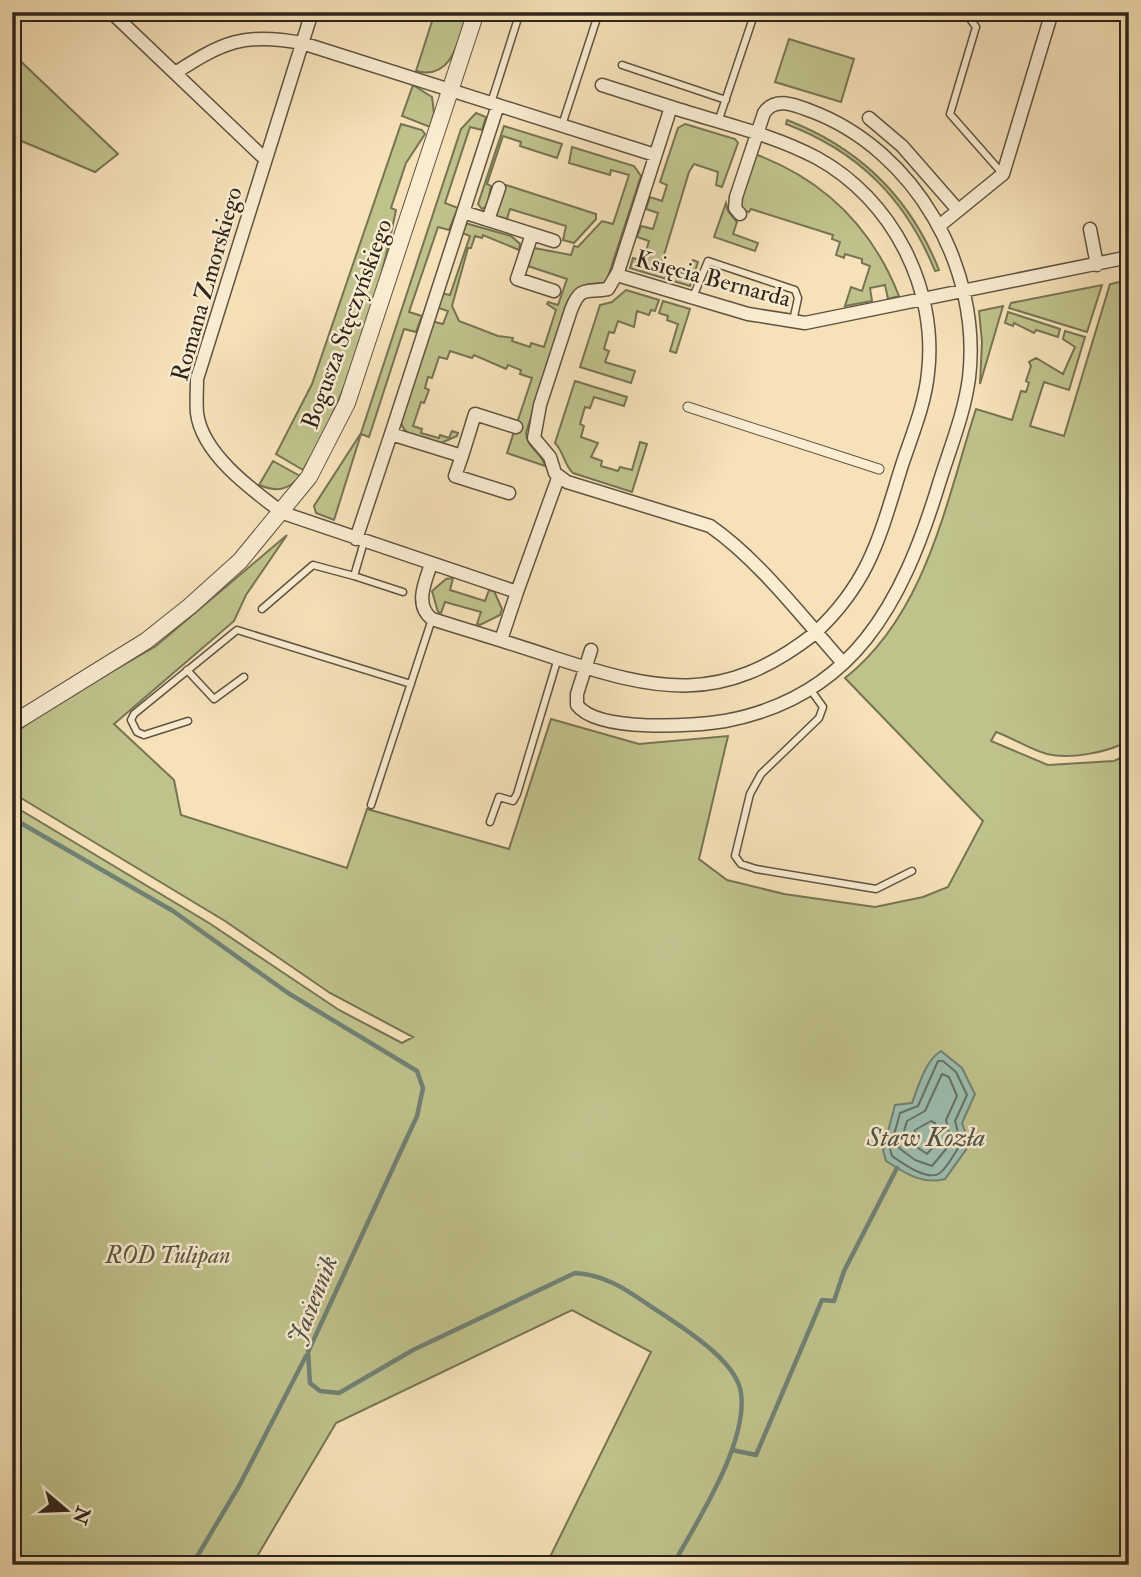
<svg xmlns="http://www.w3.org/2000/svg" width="1141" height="1577" font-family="'IM FELL Double Pica',serif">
<rect width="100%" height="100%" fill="#f6e1b8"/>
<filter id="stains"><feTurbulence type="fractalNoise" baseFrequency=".00286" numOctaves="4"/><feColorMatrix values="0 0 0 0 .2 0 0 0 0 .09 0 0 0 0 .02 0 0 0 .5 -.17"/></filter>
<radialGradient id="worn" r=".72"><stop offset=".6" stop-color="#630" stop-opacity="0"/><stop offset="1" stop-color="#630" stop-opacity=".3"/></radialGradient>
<path fill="#c0c28c" stroke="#767454" stroke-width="2" d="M 435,12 L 468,12 C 459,38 453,81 416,71 Z
M 789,39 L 854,59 L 841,102 L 775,82 Z
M 12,53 L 118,154 L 95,172 L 12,137 Z
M 413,85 L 432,97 L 434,113 L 430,127 L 402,116 Z
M 476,113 L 486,117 L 482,130 L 470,127 L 445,203 L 458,208 L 449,230 L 438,227 L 409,312 L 422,316 L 416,332 L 404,329 L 369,437 L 361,434 L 334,520 L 316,513 L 314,506 L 361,433 L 461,129 Z
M 787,120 C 860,148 910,197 939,270 L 935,271 C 906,199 858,151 786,124 Z
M 401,124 L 422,130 L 425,134 L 406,163 L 391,208 L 396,210 C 378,300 350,391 303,470 L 276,454 L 312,384 Z
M 685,124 L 735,139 L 738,143 L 722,187 L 716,185 L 718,172 L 694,164 L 689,172 L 661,265 L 686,274 L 693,260 L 698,262 L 690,286 L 630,268 L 633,258 L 643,261 L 649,241 L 637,237 L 641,226 L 653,229 L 658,213 L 646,209 L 650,197 L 662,201 L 667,185 L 660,182 L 678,128 Z
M 504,126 L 562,144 L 557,158 L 520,146 L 521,142 L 503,136 L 487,184 L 491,186 L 487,206 L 482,209 L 478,204 Z
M 572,147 L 634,166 L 641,176 L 607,280 L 603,283 C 585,284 576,284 567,302 L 526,433 C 527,449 542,452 545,466 L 507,453 L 532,378 L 520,374 L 521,370 L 508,365 L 506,369 L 474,355 L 472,358 L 450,351 L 447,359 L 439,357 L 432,378 L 428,377 L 425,388 L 429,390 L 424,403 L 421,402 L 413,426 L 422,429 L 421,433 L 439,438 L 440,435 L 449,438 L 452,431 L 458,433 L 457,436 L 439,444 C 425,440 404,438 401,422 L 431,321 L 443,324 L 448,311 L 436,307 L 440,293 L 450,295 L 470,236 L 460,232 L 465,223 L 511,236 L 520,244 L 519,250 L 483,235 L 482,238 L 475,236 L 471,248 L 468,248 L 452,306 L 459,321 L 498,336 L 513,338 L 512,341 L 530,347 L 531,343 L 544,347 L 556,310 L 547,304 L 548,302 L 558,305 L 567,279 L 528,266 L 534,248 L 571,255 L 574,246 L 578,247 L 602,221 L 613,224 L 629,175 L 611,170 L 610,175 L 569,163 Z
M 755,154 C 825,180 872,227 899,296 L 888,299 L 885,285 L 870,288 L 872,301 L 845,306 L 851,287 L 862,291 L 870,266 L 862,263 L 862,259 L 845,254 L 844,258 L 836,255 L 840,242 L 832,239 L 833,235 L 751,209 L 749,212 L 741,210 L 740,200 Z
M 506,185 L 596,214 L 596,219 L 574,243 L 563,240 L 566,226 L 510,209 L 506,222 L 497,216 L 497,212 Z
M 726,203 L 728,211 L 737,222 L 733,234 L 758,243 L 755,251 L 714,237 Z
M 1129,280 L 1129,741 C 1108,752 1070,760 1047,754 C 1031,750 1013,738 996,732 L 991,741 L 1048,765 L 1114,761 L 1129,754 L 1129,1565 L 546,1565 L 651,1352 L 572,1310 L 336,1423 L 252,1565 L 12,1565 L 12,805 L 209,923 L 339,1010 L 402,1043 L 413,1037 L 330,993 L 225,921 L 16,795 L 12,791 L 12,735 L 54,705 L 156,646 L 287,535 L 246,595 L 234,621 L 114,724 L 174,780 L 181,815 L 347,868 L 367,809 L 509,849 L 551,719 L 639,744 L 728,736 L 699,859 L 727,880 L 784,894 L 875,907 L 923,897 L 948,887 L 983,821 L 845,678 C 926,614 946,502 976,409 L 1012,420 L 1021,391 L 1026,392 L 1029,383 L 1026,381 L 1031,366 L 1029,362 L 1036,358 L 1063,374 L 1075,347 L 1063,339 L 1065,331 L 1085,337 L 1069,390 L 1044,382 L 1030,426 L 1064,436 L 1110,284 Z
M 1102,285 L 1087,332 L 1009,308 L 1011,303 Z
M 626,290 L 659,300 L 655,311 L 651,310 L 649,315 L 637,311 L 634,327 L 618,321 L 614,333 L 609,332 L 604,349 L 609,351 L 605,362 L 635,371 L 631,383 L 580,367 L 600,305 L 612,302 Z
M 663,301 L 690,309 L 676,353 L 670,351 L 678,324 L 667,320 L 668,316 L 659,313 Z
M 1003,306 L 980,384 L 982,342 L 979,311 Z
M 1008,312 L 1060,329 L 1058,337 L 1036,330 L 1034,333 L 1014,323 L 1013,326 L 1005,323 Z
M 575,381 L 627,397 L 624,406 L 594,397 L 590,408 L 585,407 L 580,424 L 584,426 L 581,437 L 598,443 L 591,457 L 602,461 L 601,466 L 618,471 L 620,467 L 632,470 L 640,442 L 647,444 L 632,492 L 573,473 C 564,465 564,452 555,443 Z
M 273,461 L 300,476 C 288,491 276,492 259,485 Z
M 453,578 L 450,590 L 485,601 L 489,590 L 494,591 L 502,609 L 500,615 L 480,625 L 477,624 L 481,612 L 445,602 L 441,613 L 438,612 L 432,591 L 446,579 Z"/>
<path fill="#9dbeb0" stroke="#708174" stroke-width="2" d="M 941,1051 L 962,1068 L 975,1094 L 962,1123 L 970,1144 L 945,1179 C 922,1185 905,1173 886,1161 L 883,1150 L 895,1105 L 912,1103 C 919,1085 925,1061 941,1051 Z"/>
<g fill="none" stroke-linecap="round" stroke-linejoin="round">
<path stroke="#657266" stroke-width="2" d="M 938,1061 L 943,1061 L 956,1072 L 967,1095 L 955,1121 L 961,1144 C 955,1152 948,1167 940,1173 C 928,1182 902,1163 892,1156 L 890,1149 L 900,1113 L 918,1106 Z
M 942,1074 L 949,1077 L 957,1096 L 946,1120 L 951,1143 L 932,1166 L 915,1160 L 899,1148 L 907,1121 L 925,1111 Z
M 931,1121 L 935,1123 L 939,1140 L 927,1154 L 911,1143 L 915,1130 Z"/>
<path stroke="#708174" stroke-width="4.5" d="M 12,818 L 173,911 L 288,993 L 417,1071 L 423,1088 L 417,1116 L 308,1352 L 310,1383 L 320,1391 L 339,1393 L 413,1350 L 575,1273 C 611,1275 634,1296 664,1315 C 688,1331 737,1362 741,1393 C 748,1444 697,1521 673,1565
M 732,1450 L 756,1455 L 822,1300 L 834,1301 L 844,1271 L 897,1168
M 192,1565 L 239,1486 L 306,1356"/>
<defs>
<path id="service" d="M 826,12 L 842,17 L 855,12
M 965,12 L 976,27 L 950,114 L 1002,173
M 622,65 L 726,100
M 491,103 L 520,12
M 718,122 L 755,12
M 562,125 L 599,12
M 693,297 L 708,261 L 795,290 L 798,298 L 793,321
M 364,542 L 354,576 L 403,592
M 262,609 L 313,565 L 354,576
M 187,670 L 214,699 L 244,677
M 810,689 L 823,707 L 819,718 L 761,774 L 750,794 L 735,856 L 741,864 L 756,869 L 876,889 L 912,871
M 188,721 L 144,735 L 137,732 L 131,720 L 134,714 L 237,630 L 411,684
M 371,805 L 432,619
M 490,822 L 499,797 L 513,801 L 517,794 L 558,658"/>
<path id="pedestrian" d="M 688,407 L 879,469"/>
<path id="minor" d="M 111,12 L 265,159
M 312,12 L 197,379 C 197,390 196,402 197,413 C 202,454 252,490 283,513 L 517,592 L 501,640
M 175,73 C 223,42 244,32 302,43 L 655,155
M 602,85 L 671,107
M 498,105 L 391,434 L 462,456 L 475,414 L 516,427
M 869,118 L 902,146 L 958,210
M 463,212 L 554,241
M 488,220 L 499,188
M 939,226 L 1003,174 L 1052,12
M 1090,229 L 1097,265
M 532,234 L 517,279 L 554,291
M 617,275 L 748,314 L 805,323 L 1129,257
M 462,456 L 455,476 L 509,493
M 356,539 L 391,434
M 431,564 C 425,582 414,605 432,619 C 473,632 514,644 555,658 C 658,691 721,706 814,634 L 816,632 C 871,580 880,535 902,465 C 912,435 925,404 928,373 C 938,288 892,199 817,158 C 772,134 720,123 671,107 L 618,272 L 608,289 C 585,293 581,285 571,310 L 540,405 L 534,438 L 550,457 L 555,473 L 567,482 L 710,526 C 759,560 803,618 843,663
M 517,592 L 558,478
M 591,650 L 577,694 L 577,705 C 598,733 695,726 725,721 C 854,697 902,602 937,490 C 948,453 964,416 969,378 C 982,268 915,150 811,111 C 795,105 775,96 764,113 L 736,197 L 735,208 L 740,214"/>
<path id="tertiary" d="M 12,724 L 146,641 L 190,606 L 240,561 L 309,477 L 347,403 L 476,12"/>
</defs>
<use href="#service" stroke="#5f5442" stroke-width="9"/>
<use href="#pedestrian" stroke="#5f5442" stroke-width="11"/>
<use href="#minor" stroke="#5f5442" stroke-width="15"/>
<use href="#tertiary" stroke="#5f5442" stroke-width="18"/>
<use href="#service" stroke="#f9ecd1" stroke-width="6"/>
<use href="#pedestrian" stroke="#f9ecd1" stroke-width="9"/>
<use href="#minor" stroke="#f9ecd1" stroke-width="12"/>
<use href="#tertiary" stroke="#f9ecd1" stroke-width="16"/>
</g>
<g text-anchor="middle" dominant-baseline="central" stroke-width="5" stroke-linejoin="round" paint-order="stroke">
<g font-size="24" fill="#2d251b" stroke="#f9ecd1">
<text transform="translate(713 279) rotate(15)">Księcia Bernarda</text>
<text transform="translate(207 284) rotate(-74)">Romana Zmorskiego</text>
<text transform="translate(347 324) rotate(-70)">Bogusza Stęczyńskiego</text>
</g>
<g font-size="24" font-style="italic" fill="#59543d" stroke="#f9ecd1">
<text x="168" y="1255">ROD Tulipan</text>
</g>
<g font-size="26" font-style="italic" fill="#4f5348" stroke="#f9ecd1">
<text x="926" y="1138">Staw Kozła</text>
<text transform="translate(313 1300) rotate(-68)">Jasiennik</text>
</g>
</g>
<rect width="1141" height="1577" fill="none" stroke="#f6e1b8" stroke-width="42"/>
<rect x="14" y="14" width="1113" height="1549" fill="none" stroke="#2d251b" stroke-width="3.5"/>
<rect x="21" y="21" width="1099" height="1535" fill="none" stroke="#2d251b" stroke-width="2"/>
<g transform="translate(66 1510) rotate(109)" stroke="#f9ecd1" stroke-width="5" paint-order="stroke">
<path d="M0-5L12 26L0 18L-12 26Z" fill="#2d251b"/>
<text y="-10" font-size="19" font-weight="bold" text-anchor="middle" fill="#2d251b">N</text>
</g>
<rect width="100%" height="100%" filter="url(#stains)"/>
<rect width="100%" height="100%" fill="url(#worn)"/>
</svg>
